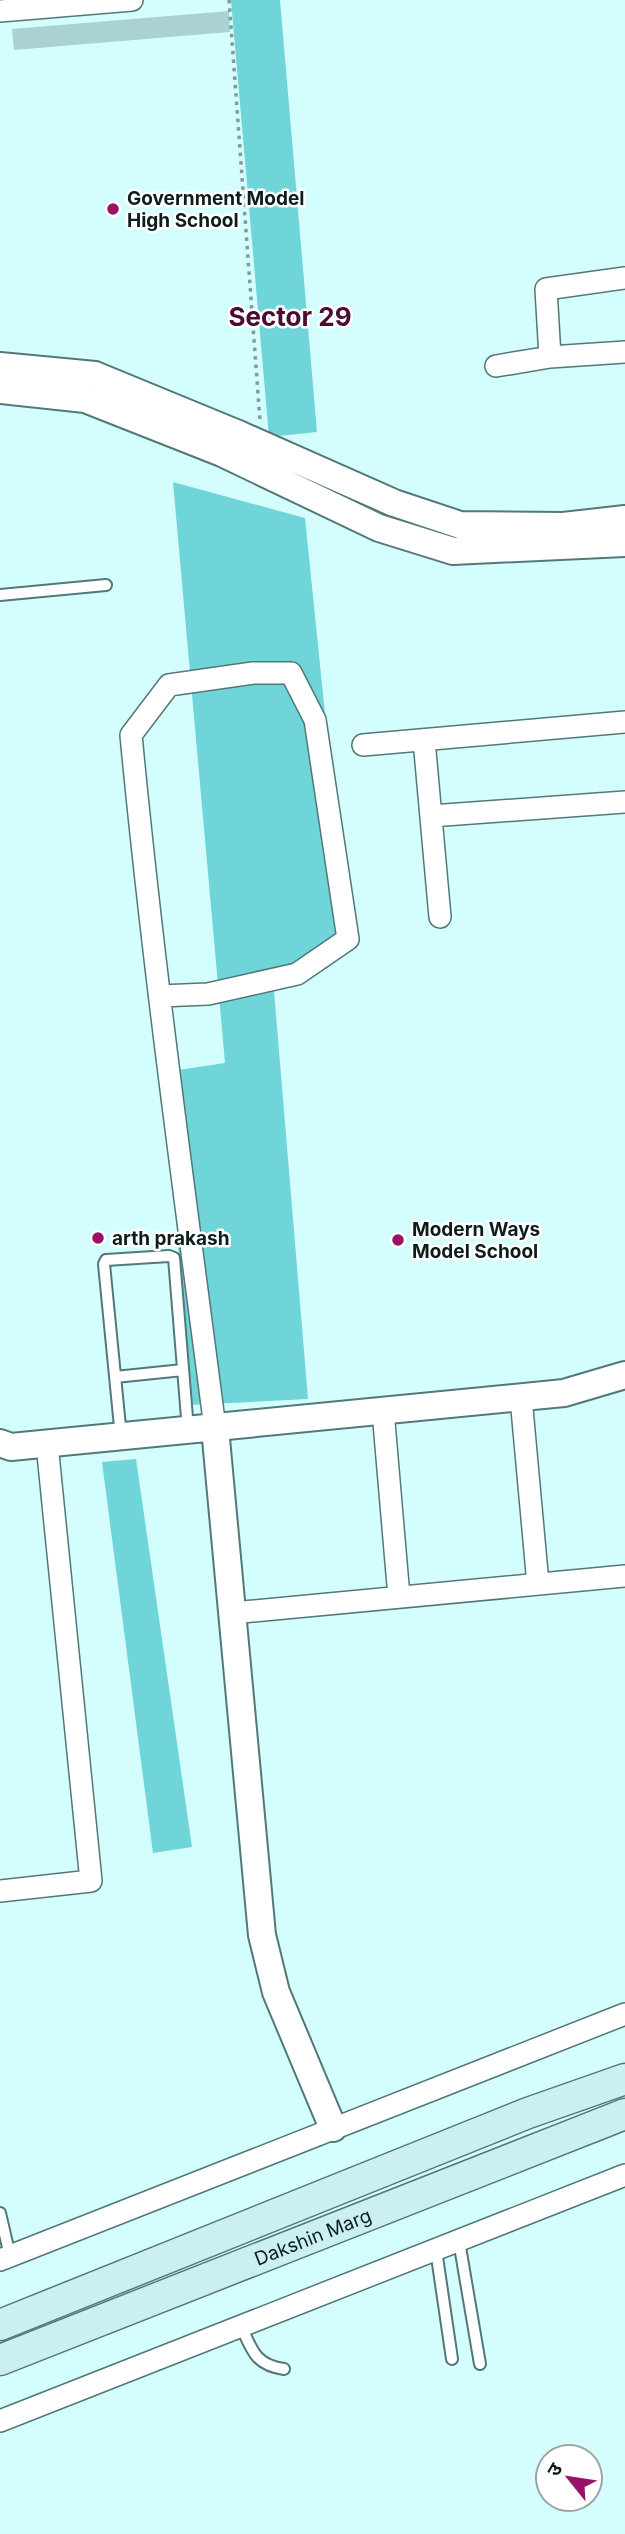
<svg xmlns="http://www.w3.org/2000/svg" width="625" height="2534" font-family="Inter,'Noto Sans Devanagari',sans-serif">
<rect width="100%" height="100%" fill="#d4fdfe"/>
<path fill="#6fd5d9" d="M 231,0 L 280,0 L 317,432 L 269,437 Z
M 173,482 L 305,518 L 348,939 L 274,991 L 308,1399 L 190,1405 L 165,1072 L 225,1063 Z
M 136,1459 L 192,1847 L 153,1853 L 102,1462 Z"/>
<path fill="#aad2d3" d="M 229,11 L 230,32 L 14,50 L 12,29 Z"/>
<g fill="none" stroke-linecap="round" stroke-linejoin="round">
<defs>
<path id="service" d="M 0,595 L 106,585
M 115,1377 L 183,1370
M 121,1437 L 104,1264 L 106,1260 L 169,1256 L 174,1258 L 188,1430
M 0,2213 L 10,2256
M 459,2241 L 480,2364
M 436,2250 L 452,2359
M 241,2326 C 252,2350 255,2365 284,2369"/>
<path id="minor" d="M 0,11 L 132,0
M 550,357 L 546,289 L 625,278
M 496,366 L 550,357 L 625,352
M 424,740 L 440,917
M 363,745 L 625,722
M 431,816 L 625,802
M 160,996 L 208,994 L 297,974 L 348,939 L 315,720 L 291,673 L 253,673 L 169,685 L 131,735 C 153,966 185,1197 215,1428
M 521,1398 L 538,1584
M 383,1411 L 399,1597
M 232,1613 L 625,1576
M 0,1891 L 91,1881 L 47,1444
M 0,2260 L 625,2014
M 0,2421 L 625,2175"/>
<path id="tertiary" d="M 0,366 L 95,375 L 236,433 L 394,503 L 460,525 L 563,526 L 625,519
M 0,390 L 85,399 L 222,453 L 379,528 L 453,551 L 625,543
M 215,1428 L 262,1935 L 276,1992 L 333,2128
M 0,1443 L 11,1447 L 564,1393 L 625,1375"/>
<g id="secondary">
<path d="M 0,2325 L 528,2113 L 625,2079"/>
<path id="s1" d="M 0,2360 L 625,2114"/>
</g>
</defs>
<use href="#service" stroke="#527879" stroke-width="14"/>
<use href="#minor" stroke="#527879" stroke-width="24"/>
<use href="#tertiary" stroke="#527879" stroke-width="30"/>
<use href="#secondary" stroke="#527879" stroke-width="33"/>
<path stroke="#7e9c9c" stroke-width="3.5" stroke-dasharray="3.5 5" stroke-linecap="butt" d="M 229,0 L 260,421"/>
<use href="#service" stroke="#fff" stroke-width="10"/>
<use href="#minor" stroke="#fff" stroke-width="21"/>
<use href="#tertiary" stroke="#fff" stroke-width="26"/>
<use href="#secondary" stroke="#ccf0f2" stroke-width="30"/>
</g>
<g fill="#981267" stroke="#fff" stroke-width="2.5">
<circle cx="113" cy="209" r="7"/>
<circle cx="98" cy="1238" r="7"/>
<circle cx="398" cy="1240" r="7"/>
</g>
<g text-anchor="middle" dominant-baseline="central" stroke-width="5" stroke-linejoin="round" paint-order="stroke">
<g font-size="19" font-weight="bold" fill="#0d1d1d" stroke="#fff" text-anchor="start">
<text x="127" y="198">Government Model<tspan x="127" dy="22">High School</tspan></text>
<text x="412" y="1229">Modern Ways<tspan x="412" dy="22">Model School</tspan></text>
<text x="112" y="1238">arth prakash</text>
</g>
<g font-size="19" fill="#0d1d1d" stroke="#fff">
<text stroke="none"><textPath href="#s1" startOffset="336">Dakshin Marg</textPath></text>
</g>
<g font-size="26" font-weight="bold" fill="#4a0c31" stroke="#fff">
<text x="290" y="316">Sector 29</text>
</g>
</g>
<g transform="translate(569 2478) rotate(300)"><circle r="33" fill="#ffffff" stroke="#9ea5a5" stroke-width="2"/>
<path d="M0-5L12 26L0 18L-12 26Z" fill="#981267"/>
<text y="-10" font-size="19" font-weight="bold" text-anchor="middle" fill="#0d1d1d">उ</text>
</g>
</svg>
